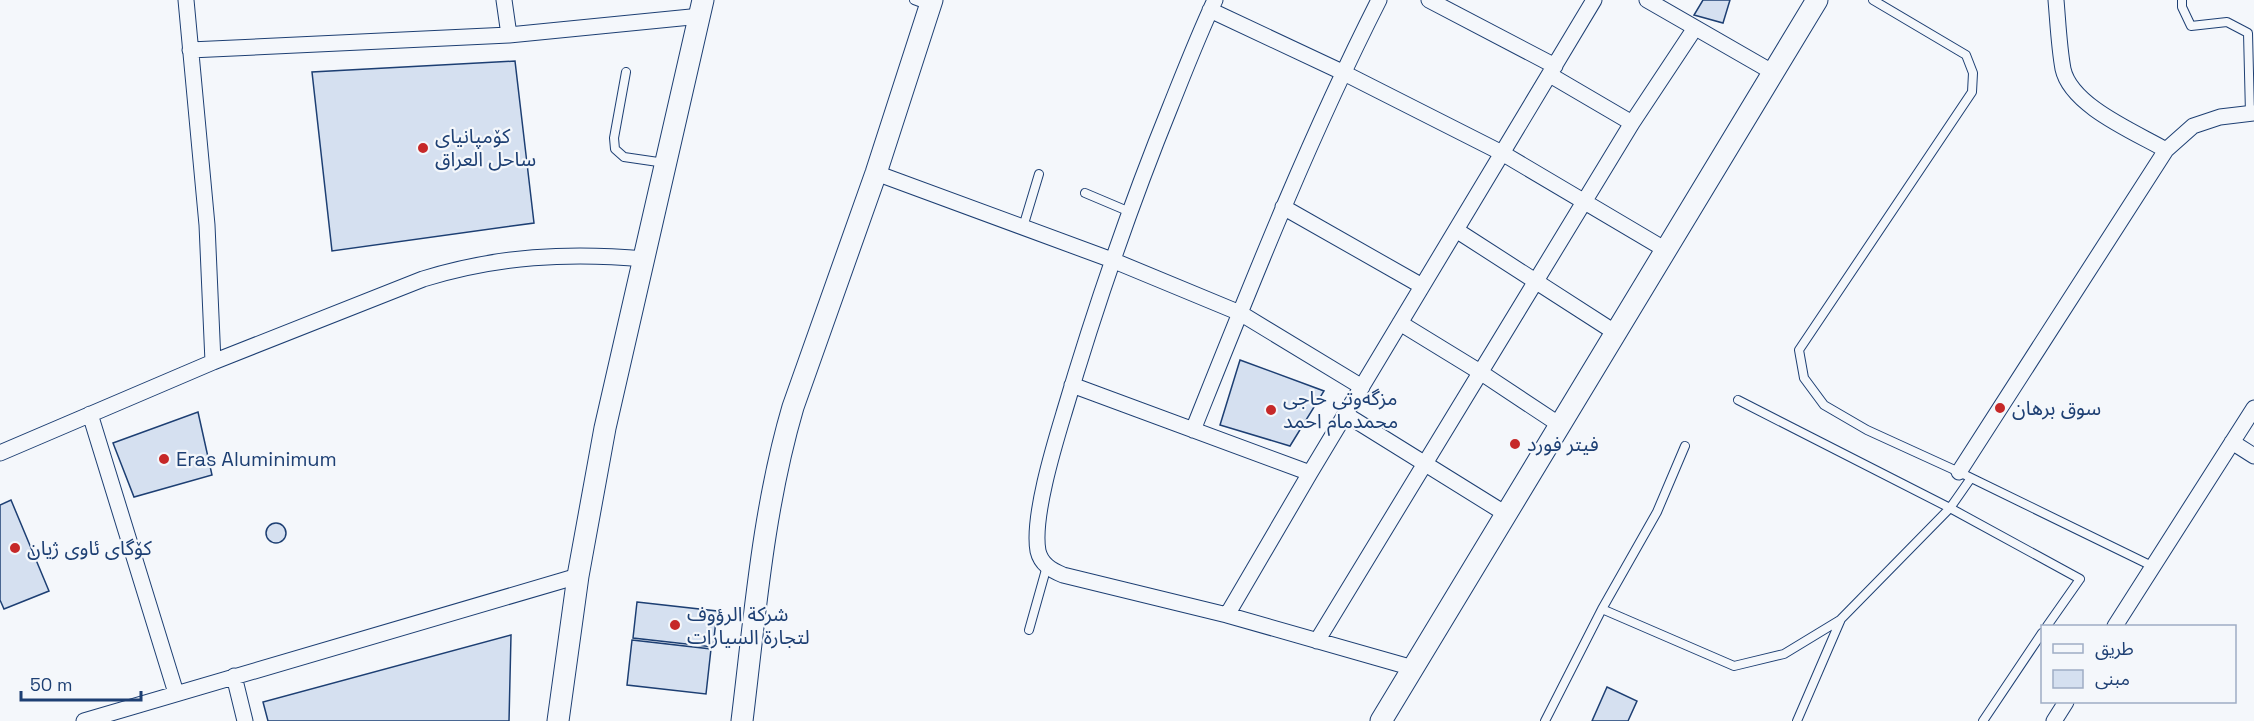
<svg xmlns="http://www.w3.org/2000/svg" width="2254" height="721" font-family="'Space Grotesk','Noto Sans Arabic',sans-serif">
<rect width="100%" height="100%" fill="#f4f7fb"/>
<path fill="#d5e0f0" stroke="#1d3f73" stroke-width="1.5" d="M 1703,0 L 1730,0 L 1723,23 L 1694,15 Z
M 515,61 L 534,223 L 332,251 L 312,72 Z
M 1240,360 L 1324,391 L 1290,446 L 1220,425 Z
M 198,412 L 212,475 L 134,497 L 113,443 Z
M 11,500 L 49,591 L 4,609 L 0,600 L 0,505 Z
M266 533a10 10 0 1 1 20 0a10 10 0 1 1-20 0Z
M 637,602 L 717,611 L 713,647 L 633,638 Z
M 511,635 L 509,721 L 268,721 L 263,702 Z
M 632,640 L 711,649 L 706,694 L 627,685 Z
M 1607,687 L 1637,701 L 1628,721 L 1592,721 Z"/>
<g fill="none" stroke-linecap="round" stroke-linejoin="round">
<defs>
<path id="lane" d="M 914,0 L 930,6
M 1873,0 L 1966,55 L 1973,73 L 1972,92 L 1799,350 L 1804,378 L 1824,405 L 1867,430 L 1959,472 L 2154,567
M 2182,0 L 2182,7 L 2191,26 L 2227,22 L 2248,33 L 2250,114
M 626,72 L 614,138 L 615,149 L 624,157 L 665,163
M 1085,193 L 1130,212
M 1023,227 L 1039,174
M 1738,400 L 1950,508 L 2080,579 L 2047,626
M 1602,609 L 1734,666 L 1784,654 L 1840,620
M 1029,630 L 1047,566
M 1545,721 L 1602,609 L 1657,512 L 1685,446
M 1797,721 L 1841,619 L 1950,508 L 1971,478
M 1983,721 L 2042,633"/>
<path id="street" d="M 186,0 L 207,225 L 213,362
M 504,0 L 509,35
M 1215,0 C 1199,34 1185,70 1171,105 C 1130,206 1095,308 1064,413 C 1054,446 1032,518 1038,551 C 1041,564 1051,570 1063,575 L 1227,615 L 1413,668
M 1429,0 L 1555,66
M 1647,0 L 1774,73
M 2056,0 C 2058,23 2059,47 2063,69 C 2071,106 2135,132 2166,150
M 1210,10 L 1342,72 L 1502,153 L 1666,250
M 190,50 L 509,35 L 701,16
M 1550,75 L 1632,123
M 876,173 L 1112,260 L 1240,313 L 1362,387
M 1283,207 L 1422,286
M 1456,230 L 1616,333
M 1400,323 L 1480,372 L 1560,425
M 1072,385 L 1310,473
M 90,414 L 176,693
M 1345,414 L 1506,514
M 1193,430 C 1251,285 1308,140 1379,0
M 2232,442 L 2254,456
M 0,453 L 213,362 L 423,279 C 497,256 569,252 645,259
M 1959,472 L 2166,150 L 2193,126 L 2220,117 L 2254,113
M 1227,615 L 1310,473 L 1594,0
M 2115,626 L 2254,408
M 1317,641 L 1632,123 L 1695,28
M 234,676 L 245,721
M 84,721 L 578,576
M 2054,721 L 2066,702"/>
<path id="secondary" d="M 558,721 L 578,576 L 605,428 L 703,0
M 742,721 C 755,615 763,509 793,407 L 876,173 L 932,0
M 1381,721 L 1817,0"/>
</defs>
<use href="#lane" stroke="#1d3f73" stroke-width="10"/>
<use href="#street" stroke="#1d3f73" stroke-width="17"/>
<use href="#secondary" stroke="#1d3f73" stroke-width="23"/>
<use href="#lane" stroke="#f4f7fb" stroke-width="8"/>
<use href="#street" stroke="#f4f7fb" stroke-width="15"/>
<use href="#secondary" stroke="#f4f7fb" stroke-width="21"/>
</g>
<g fill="#c62828" stroke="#f4f7fb" stroke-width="2">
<circle cx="423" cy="148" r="6"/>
<circle cx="2000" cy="408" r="6"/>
<circle cx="1271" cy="410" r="6"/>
<circle cx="1515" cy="444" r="6"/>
<circle cx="164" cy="459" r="6"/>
<circle cx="15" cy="548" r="6"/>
<circle cx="675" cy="625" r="6"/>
</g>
<g text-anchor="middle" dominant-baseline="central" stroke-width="4.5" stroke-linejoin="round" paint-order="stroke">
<g font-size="20" fill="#1d3f73" stroke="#f4f7fb" text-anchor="start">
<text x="435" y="136">کۆمپانیای<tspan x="435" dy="23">ساحل العراق</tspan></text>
<text x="1283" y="398">مزگەوتی حاجی<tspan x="1283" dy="23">محمدمام احمد</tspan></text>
<text x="2012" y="408">سوق برهان</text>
<text x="1527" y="444">فيتر فورد</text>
<text x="176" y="459">Eras Aluminimum</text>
<text x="27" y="548">کۆگای ئاوی ژیان</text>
<text x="687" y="614">شركة الرؤوف<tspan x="687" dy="23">لتجارة السيارات</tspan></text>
</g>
</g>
<rect x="2041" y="625" width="195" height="78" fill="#f4f7fb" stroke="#9eadc5" stroke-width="1.5"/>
<rect x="2053" y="644" width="30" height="9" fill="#f4f7fb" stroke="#9eadc5" stroke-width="1.5"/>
<text x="2095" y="655" font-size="18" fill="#1d3f73">طريق</text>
<rect x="2053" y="670" width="30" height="18" fill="#d5e0f0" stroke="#9eadc5" stroke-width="1.5"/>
<text x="2095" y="685" font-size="18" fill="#1d3f73">مبنى</text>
<path d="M21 691v9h120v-9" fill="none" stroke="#1d3f73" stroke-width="3"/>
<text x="30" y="691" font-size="18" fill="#1d3f73" stroke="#f4f7fb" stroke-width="4.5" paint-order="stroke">50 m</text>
</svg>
